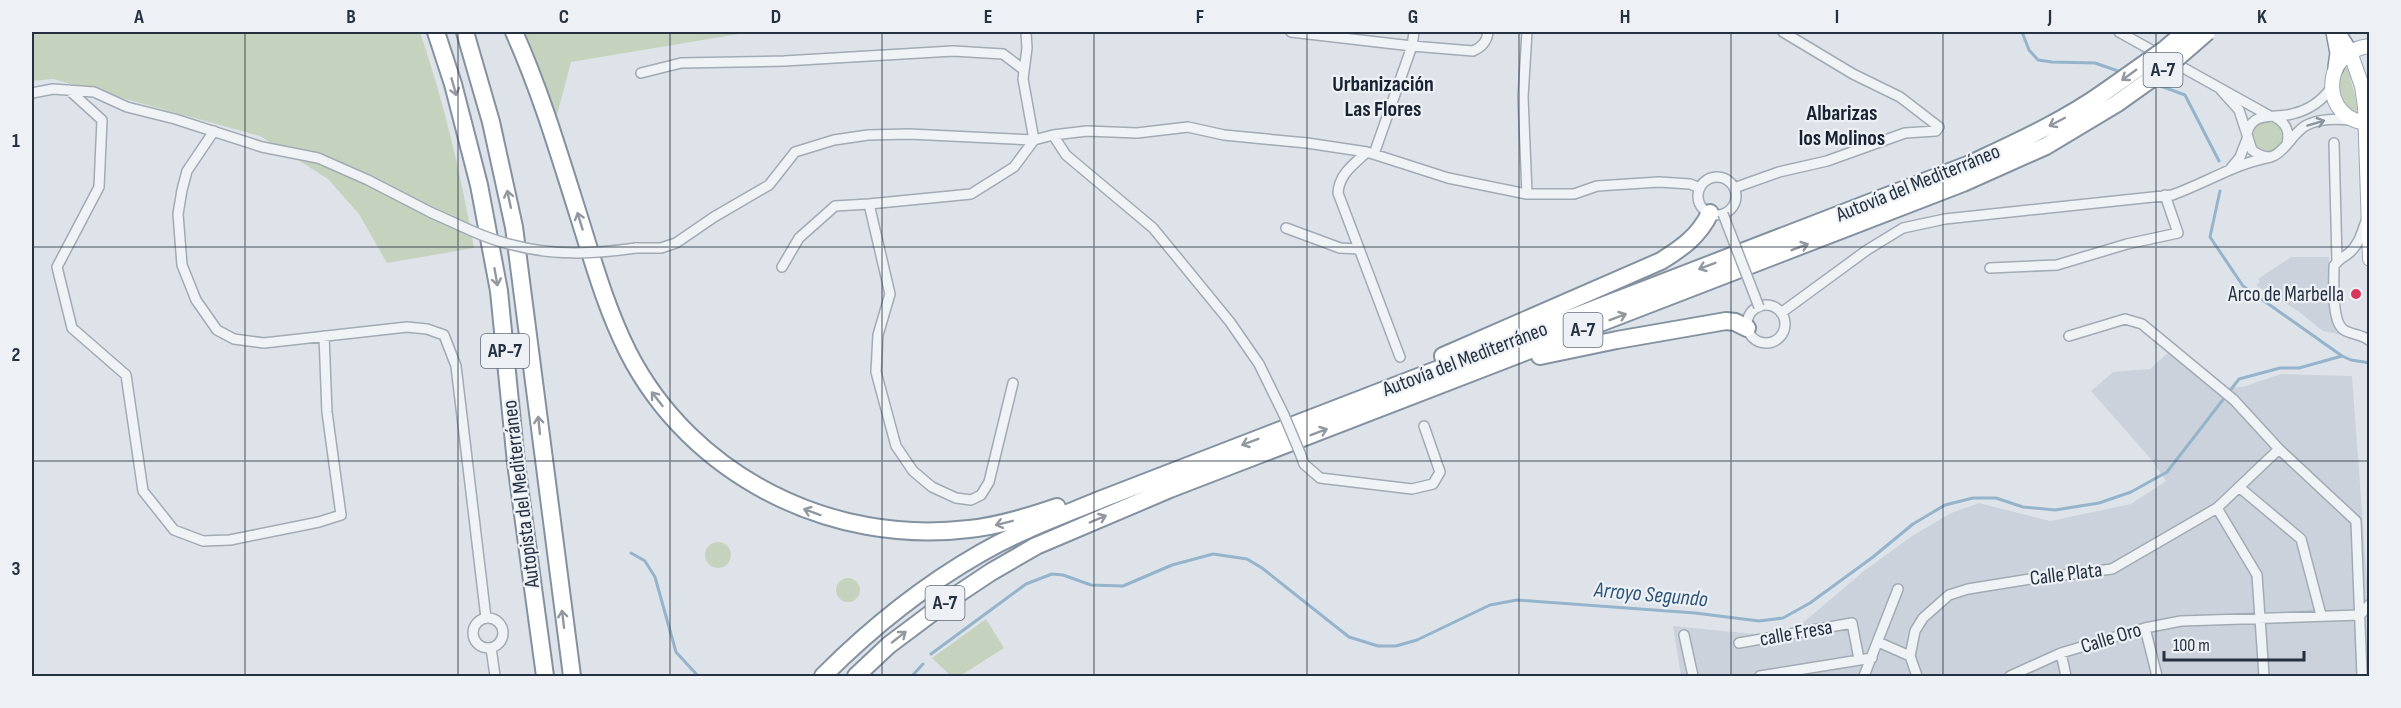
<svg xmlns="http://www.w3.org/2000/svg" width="2401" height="708" font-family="'Sofia Sans Condensed',sans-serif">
<rect width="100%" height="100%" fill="#dde3e9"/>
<path fill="#cbd2db" d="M 2291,257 L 2329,257 L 2329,313 L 2336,330 L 2347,336 L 2323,331 L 2298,311 L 2256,285 L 2260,282 L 2258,279 Z
M 2169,352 L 2210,388 L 2243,387 L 2281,374 L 2352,376 L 2369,608 L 2369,676 L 1681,676 L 1673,626 L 1786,637 L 1864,571 L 1912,536 L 1951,513 L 1979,503 L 2050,521 L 2131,504 L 2166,481 L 2150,458 L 2091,391 L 2113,372 L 2150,369 Z"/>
<path fill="#c5d3be" d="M 32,32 L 420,32 C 444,103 461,174 474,248 L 387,263 L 359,214 L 328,179 L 260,136 L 53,79 L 32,81 Z
M 525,32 L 751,32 L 571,62 L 556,119 L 544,79 Z
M 2344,67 L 2348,69 L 2355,96 L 2358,115 C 2338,101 2334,91 2344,67 Z
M2253 136a15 15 0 1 1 30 0a15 15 0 1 1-30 0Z
M705 555a13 13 0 1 1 26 0a13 13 0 1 1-26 0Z
M836 590a12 12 0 1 1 24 0a12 12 0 1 1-24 0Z
M 986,619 L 1004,648 L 960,676 L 951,676 L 932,658 Z"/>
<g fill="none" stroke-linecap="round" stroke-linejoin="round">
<path stroke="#95b4cc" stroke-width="3" d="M 2022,32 L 2029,50 L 2038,60 L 2052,62 L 2095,63 L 2121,72
M 2155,84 L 2185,95 L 2219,161
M 2220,191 L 2210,237 L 2243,286 L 2342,356 L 2351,360 L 2370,363
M 631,553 L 645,561 L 655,577 L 676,652 L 698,676
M 931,654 L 1026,584 L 1052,574 L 1063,575 L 1091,585 L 1123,586 L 1172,565 L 1213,554 L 1247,559 L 1262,568 L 1349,637 L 1378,646 L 1396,646 L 1417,640 L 1490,605 L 1517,600 L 1695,613 L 1759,621 L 1783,618 L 1810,603 L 1873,557 L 1913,524 L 1945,505 L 1973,498 L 1996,498 L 2023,507 L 2055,510 L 2099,503 L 2131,492 L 2167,472 L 2239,379 L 2280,368 L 2299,368 L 2342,356
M 912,676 L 923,664"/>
<defs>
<path id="minor" d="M 1026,32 L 1027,48 L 1023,79 L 1034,140
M 1291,32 L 1412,46 L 1473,51 C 1482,47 1487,42 1488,32
M 1527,32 L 1523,97 L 1527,194
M 2119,32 L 2268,115
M 641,73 L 681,63 L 784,61 L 953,51 L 1003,54 L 1024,70
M 2220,89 L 2239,110 L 2252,150 C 2279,171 2286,138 2305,126 C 2319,118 2337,119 2352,120
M 69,90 L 102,120 L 99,187 L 57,267 L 72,328 L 126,375 L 143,491 L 174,530 L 203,541 L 230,540 L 319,522 L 341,515 L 327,412 L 324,336
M 32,93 L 53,89 L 94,92 L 127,107 L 175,119 L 262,147 L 318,158 L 368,180 L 432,213
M 2275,117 C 2286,123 2290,131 2287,144
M 214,131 L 187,171 L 182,190 L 178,214 L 182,265 L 196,300 L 217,330 L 234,339 L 264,343 L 407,327 L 427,329 L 444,335 L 456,366 L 486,618
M 2247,133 C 2253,110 2275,119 2292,114 C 2309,110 2321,102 2331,88
M 1053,135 L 1066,155 L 1153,228 L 1230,322 L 1259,364 L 1284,415
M 2334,143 L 2337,261
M 1367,152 C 1354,164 1339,174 1338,193 L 1400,357
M 1374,154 L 1412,46 L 1414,32
M 2231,168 L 2240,157 L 2247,139
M1698 196a19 19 0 1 1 38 0a19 19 0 1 1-38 0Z
M 1734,188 L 1779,172 L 1827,161 L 1905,133 L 1936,131 L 1939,127 L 1900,97 L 1853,74 L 1783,32
M 2366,221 C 2362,232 2359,245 2349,253 C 2343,258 2338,259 2334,266 C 2334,281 2331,322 2344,330 C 2352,335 2362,334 2370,341
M 1286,228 L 1340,248 L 1359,249
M 636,248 L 661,248 L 676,243 L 714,217 L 769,185 L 795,152 L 834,140 L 868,135 L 909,134 L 1034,140
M 782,267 L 799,238 L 835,206 L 869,204
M 1990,268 L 2057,265 L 2127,244 L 2178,233 L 2165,195
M1747 324a19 19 0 1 1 38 0a19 19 0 1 1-38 0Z
M 1781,313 L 1867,250 L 1903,228 L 1945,219 L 2172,195 C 2206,183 2236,163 2271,157
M 2069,336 L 2125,319 L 2142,324 L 2234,400 L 2279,449 L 2356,521 L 2362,676
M 1013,383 L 989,482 L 981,495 L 971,500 L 956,498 L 932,487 L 913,471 L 896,446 L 876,372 L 878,335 L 890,294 L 869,204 L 971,194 L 1014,167 L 1034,140 L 1053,135 L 1087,131 L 1137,133 L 1188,127 L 1224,135 L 1307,143 L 1367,152 L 1448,178 L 1527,194 L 1574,194 L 1597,186 L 1659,182 L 1690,184 L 1700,188
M 1300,453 L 1304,464 L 1320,478 L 1412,489 L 1433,484 L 1440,472 L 1424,426
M 2239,487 L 2301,539 L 2321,615
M 2217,508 L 2257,575 L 2264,676
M473 633a15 15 0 1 1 30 0a15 15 0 1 1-30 0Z
M 2145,628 L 2157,676
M 1684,635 L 1693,676
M 1878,642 L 1910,656
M 1739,643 L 1852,623 L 1859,659
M 491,648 L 495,676
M 2061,653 L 2066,676
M 1760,676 L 1872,658
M 1864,676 L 1898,589
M 1917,676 L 1910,656 L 1915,631 L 1923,618 L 1949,595 L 1968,589 L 2030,579 L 2112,569 L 2217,508 L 2279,449
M 2010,676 L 2061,653 L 2145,628 L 2181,621 L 2360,615 L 2370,604"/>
<path id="primary" d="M 2370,46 C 2319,51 2320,122 2370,123
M 2350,52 L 2362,86 L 2365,107 L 2370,259"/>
<path id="trunk" d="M 2334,32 L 2338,53 L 2336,67
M 2337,32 L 2350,52"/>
<path id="motorway" d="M 436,32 L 453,84 L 479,185 L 499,291 L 516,463 L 545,676
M 465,32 L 491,122 L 514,227 L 572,676
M 514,32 C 541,92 560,157 580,220 C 594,265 607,310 628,352 C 691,476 832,546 969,529 C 999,526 1028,517 1057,507
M 1443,356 L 1661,261 C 1682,248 1699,236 1710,213
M 1540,356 L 1617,340 L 1726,321 L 1735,322 L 1747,328
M 823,676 C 870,629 923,586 981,553 C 1019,531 1061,516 1102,499 L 1970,164 C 2017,142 2064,121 2106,91
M 856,676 L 889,645 L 949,600 L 991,572 L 1036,546 L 1170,489 L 1963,183 L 2046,146 L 2116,104"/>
</defs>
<use href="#minor" stroke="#a2aab3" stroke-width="12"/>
<use href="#primary" stroke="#9ca8b5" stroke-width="16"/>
<use href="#trunk" stroke="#8391a0" stroke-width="18"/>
<use href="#motorway" stroke="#8391a0" stroke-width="20"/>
<use href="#minor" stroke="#f0f3f6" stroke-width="9"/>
<use href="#primary" stroke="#fff" stroke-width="14"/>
<use href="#trunk" stroke="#fff" stroke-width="15"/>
<use href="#motorway" stroke="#fff" stroke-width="16"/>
<defs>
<path id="minor-bridge" d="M 432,213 C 458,224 485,239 513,245 C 554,256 594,254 636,248
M 1723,214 L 1759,307
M 1284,415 L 1300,453"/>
<path id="motorway-bridge" d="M 2106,91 L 2164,50 L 2185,32
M 2116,104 L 2161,72 L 2207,32"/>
</defs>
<use href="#minor-bridge" stroke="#a2aab3" stroke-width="12" stroke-linecap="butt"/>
<use href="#motorway-bridge" stroke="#8391a0" stroke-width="20" stroke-linecap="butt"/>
<use href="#minor-bridge" stroke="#f0f3f6" stroke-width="9"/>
<use href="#motorway-bridge" stroke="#fff" stroke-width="16"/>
</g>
<defs><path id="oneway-shaft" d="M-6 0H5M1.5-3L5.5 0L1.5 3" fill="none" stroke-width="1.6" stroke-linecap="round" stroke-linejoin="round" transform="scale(1.5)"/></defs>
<g stroke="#9298a0">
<use href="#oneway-shaft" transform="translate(2129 75) rotate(144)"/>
<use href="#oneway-shaft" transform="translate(454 87) rotate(74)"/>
<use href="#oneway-shaft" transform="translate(2057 122) rotate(152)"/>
<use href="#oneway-shaft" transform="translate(509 199) rotate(-102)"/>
<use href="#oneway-shaft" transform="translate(580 221) rotate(-107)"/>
<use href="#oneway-shaft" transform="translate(1800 247) rotate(-21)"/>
<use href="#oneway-shaft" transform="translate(1707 266) rotate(159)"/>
<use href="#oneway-shaft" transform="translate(496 277) rotate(80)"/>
<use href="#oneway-shaft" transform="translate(1618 317) rotate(-21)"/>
<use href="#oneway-shaft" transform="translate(657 399) rotate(-128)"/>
<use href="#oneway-shaft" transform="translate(539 425) rotate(-96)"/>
<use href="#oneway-shaft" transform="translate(1319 432) rotate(-21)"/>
<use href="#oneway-shaft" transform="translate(1250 442) rotate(159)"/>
<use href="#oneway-shaft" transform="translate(812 512) rotate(-160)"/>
<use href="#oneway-shaft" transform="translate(1098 519) rotate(-23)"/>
<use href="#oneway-shaft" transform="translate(1004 523) rotate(166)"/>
<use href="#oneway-shaft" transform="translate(563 619) rotate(-97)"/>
<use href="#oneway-shaft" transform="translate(899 637) rotate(-38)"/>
</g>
<use stroke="#8a929b" href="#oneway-shaft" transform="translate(2316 123) rotate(-17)"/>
<path fill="none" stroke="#253140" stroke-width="1.5" stroke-opacity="0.55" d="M 245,32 L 245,676M 458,32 L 458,676M 670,32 L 670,676M 882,32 L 882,676M 1094,32 L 1094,676M 1307,32 L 1307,676M 1519,32 L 1519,676M 1731,32 L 1731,676M 1943,32 L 1943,676M 2156,32 L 2156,676M 32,247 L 2370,247M 32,461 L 2370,461"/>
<circle fill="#da365c" stroke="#edf1f6" stroke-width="2" cx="2356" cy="294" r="6"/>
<g text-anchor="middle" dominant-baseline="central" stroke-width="4.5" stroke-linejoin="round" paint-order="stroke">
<g fill="#edf1f6" stroke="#616b77" stroke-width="1.5">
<rect x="2143.5" y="53" width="39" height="34" rx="4.5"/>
<rect x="1563.5" y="313" width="39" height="34" rx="4.5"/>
<rect x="481" y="334" width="48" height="34" rx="4.5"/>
<rect x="925.5" y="586" width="39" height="34" rx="4.5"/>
</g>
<g font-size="20" font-weight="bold" fill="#253140">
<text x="2163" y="70">A-7</text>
<text x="1583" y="330">A-7</text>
<text x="505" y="351">AP-7</text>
<text x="945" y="603">A-7</text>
</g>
<g font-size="21" fill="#253140" stroke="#edf1f6">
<text transform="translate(1918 183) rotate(-22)">Autovía del Mediterráneo</text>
<text transform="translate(1465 359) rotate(-21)">Autovía del Mediterráneo</text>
<text transform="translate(521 494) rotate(-97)">Autopista del Mediterráneo</text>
<text transform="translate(2066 574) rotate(-7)">Calle Plata</text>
<text transform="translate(1796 633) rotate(-10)">calle Fresa</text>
<text transform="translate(2111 638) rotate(-17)">Calle Oro</text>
</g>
<g font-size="21" fill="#253140" stroke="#edf1f6" text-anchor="end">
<text x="2344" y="294">Arco de Marbella</text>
</g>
<g font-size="22" font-weight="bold" fill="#182231" stroke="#edf1f6">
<text x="1383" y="84">Urbanización<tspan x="1383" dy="25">Las Flores</tspan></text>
<text x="1842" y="113">Albarizas<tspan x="1842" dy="25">los Molinos</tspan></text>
</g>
<g font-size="22" font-style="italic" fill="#2c5478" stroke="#edf1f6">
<text transform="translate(1651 595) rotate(5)">Arroyo Segundo</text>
</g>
</g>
<rect width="2401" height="708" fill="none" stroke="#edf1f6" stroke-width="66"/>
<path d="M2164 651v9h140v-9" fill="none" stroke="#253140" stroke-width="3"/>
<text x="2173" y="651" font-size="18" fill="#253140" stroke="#edf1f6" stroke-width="4.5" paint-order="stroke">100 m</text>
<rect x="33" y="33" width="2335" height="642" fill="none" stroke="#253140" stroke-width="2"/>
<g font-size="20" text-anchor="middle" font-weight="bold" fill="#253140">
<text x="139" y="23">A</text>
<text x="351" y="23">B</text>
<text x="564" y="23">C</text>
<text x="776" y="23">D</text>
<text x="988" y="23">E</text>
<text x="1200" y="23">F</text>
<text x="1413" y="23">G</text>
<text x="1625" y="23">H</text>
<text x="1837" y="23">I</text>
<text x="2050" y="23">J</text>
<text x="2262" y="23">K</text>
<text x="16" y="147">1</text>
<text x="16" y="361">2</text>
<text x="16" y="575">3</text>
</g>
</svg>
